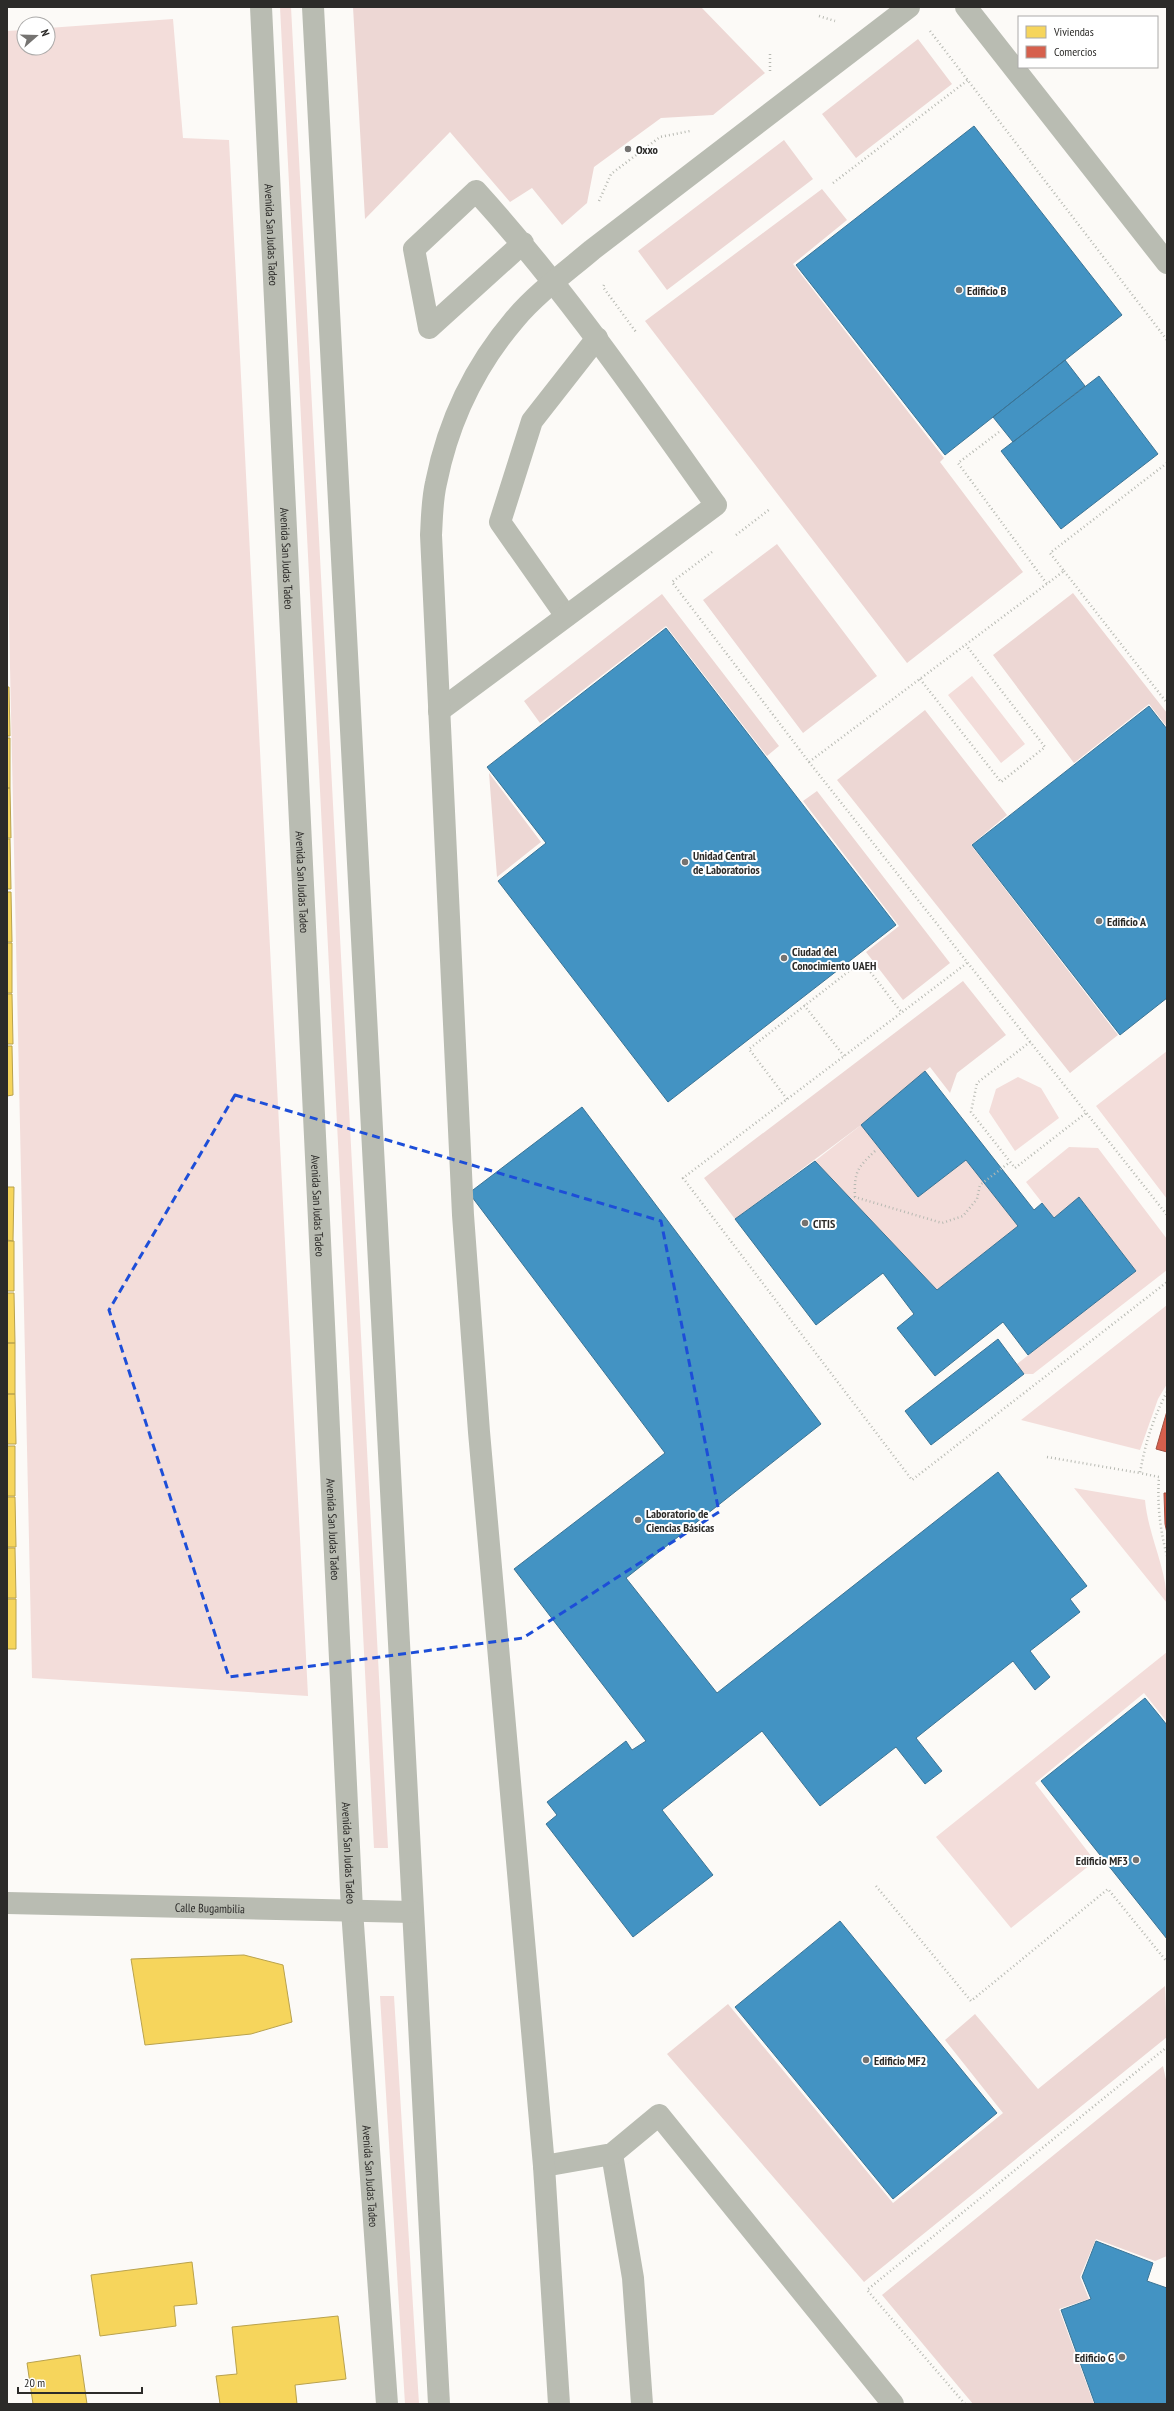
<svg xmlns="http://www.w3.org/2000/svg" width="1174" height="2411" font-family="'PT Sans Narrow',sans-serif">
<rect width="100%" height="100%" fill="#fcfaf7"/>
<path fill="#f3ddda" d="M 280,7 L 291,7 L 388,1848 L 374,1848 Z
M 173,19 L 183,138 L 229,140 L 308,1696 L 32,1678 L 7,529 L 7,31 L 24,30 L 24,48 L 48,48 L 48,28 Z
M 972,676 L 1025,744 L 1001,763 L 948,695 Z
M 1167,1051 L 1167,1199 L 1096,1106 Z
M 1018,1077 L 1041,1088 L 1059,1118 L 1015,1151 L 989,1112 L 996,1089 Z
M 861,1125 L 918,1197 L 966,1160 L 1018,1226 L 937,1290 L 815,1161 Z
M 1069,1147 L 1098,1148 L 1167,1239 L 1167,1270 L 1033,1374 L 1024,1374 L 1017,1364 L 1136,1271 L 1080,1198 L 1054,1218 L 1026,1182 Z
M 1167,1305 L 1167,1384 L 1158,1399 L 1140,1450 L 1021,1420 Z
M 1074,1488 L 1145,1500 C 1148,1535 1167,1569 1167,1603 Z
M 1167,1652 L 1167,1722 L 1144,1693 L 1035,1783 L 1095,1861 L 1011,1928 L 936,1837 Z
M 380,1996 L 394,1996 L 419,2404 L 405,2404 Z"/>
<path fill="#edd7d4" d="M 353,7 L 701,7 L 765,73 L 713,115 L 661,118 L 594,167 L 587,203 L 562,225 L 532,188 L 510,202 L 450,132 L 365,219 Z
M 918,39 L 952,84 L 856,158 L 822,114 Z
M 784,140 L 813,179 L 667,290 L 638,251 Z
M 822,189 L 847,220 L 793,264 L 944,458 L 940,462 L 1023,572 L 907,663 L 645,321 Z
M 777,544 L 877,676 L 803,733 L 703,600 Z
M 1073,593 L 1167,713 L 1167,727 L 1149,704 L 1074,763 L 993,655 Z
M 662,594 L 779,746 L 767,756 L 666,626 L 540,723 L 524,701 Z
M 925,710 L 1007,815 L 971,845 L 1118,1035 L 1070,1073 L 837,780 Z
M 489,773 L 541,842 L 497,877 Z
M 817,791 L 950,963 L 903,1000 L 866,952 L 899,926 L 803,801 Z
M 963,981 L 1006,1035 L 957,1073 L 950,1093 L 930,1067 L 861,1125 L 735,1219 L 704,1178 Z
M 1165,1986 L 1167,2037 L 864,2282 L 667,2054 L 728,2004 L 893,2203 L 1003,2113 L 945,2040 L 975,2014 L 1038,2089 Z
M 1163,2066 L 1167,2084 L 1167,2256 L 1155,2261 L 1096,2239 L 1080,2277 L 1089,2299 L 1059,2309 L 1094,2404 L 973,2404 L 882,2295 Z"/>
<path fill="#f6d55c" stroke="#b9a24d" d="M 7,687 L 9,687 L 10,736 L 7,736 Z
M 7,738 L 10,738 L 10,788 L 7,788 Z
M 7,788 L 10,788 L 11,838 L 7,838 Z
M 7,839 L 10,839 L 11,889 L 7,889 Z
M 7,892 L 11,892 L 12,942 L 7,942 Z
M 7,943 L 12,943 L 12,993 L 7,993 Z
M 7,994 L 12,994 L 13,1044 L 7,1044 Z
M 7,1046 L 12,1046 L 13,1095 L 7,1096 Z
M 7,1187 L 14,1187 L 13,1241 L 7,1240 Z
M 7,1241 L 14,1241 L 14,1291 L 7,1291 Z
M 7,1293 L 14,1293 L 15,1343 L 7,1343 Z
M 7,1343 L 15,1343 L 15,1394 L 7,1394 Z
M 7,1394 L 15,1394 L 16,1444 L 7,1444 Z
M 7,1446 L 15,1446 L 15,1496 L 7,1496 Z
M 7,1497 L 15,1497 L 16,1547 L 7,1547 Z
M 7,1548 L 15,1548 L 16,1598 L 7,1598 Z
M 7,1599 L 16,1599 L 16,1649 L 7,1649 Z
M 244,1955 L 283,1965 L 292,2022 L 251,2034 L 145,2045 L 131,1959 Z
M 192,2262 L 197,2304 L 174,2306 L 176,2326 L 100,2336 L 91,2275 Z
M 338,2316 L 346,2379 L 295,2385 L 297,2404 L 220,2404 L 216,2376 L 237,2374 L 232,2327 Z
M 80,2355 L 87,2404 L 33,2404 L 27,2363 Z"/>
<path fill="#d6604d" stroke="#a35042" d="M 1167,1411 L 1167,1452 L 1156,1449 Z
M 1164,1493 L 1167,1493 L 1167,1533 L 1165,1524 Z"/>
<path fill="#4393c3" stroke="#3c7495" d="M 974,126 L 1122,315 L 945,455 L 796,265 Z
M 1065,360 L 1085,386 L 1013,442 L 993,417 Z
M 1099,376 L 1158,454 L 1061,529 L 1001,451 Z
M 666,628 L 896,925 L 668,1102 L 498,881 L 546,843 L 487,767 Z
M 1149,706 L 1167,729 L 1167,998 L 1120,1035 L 972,845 Z
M 925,1071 L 1034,1210 L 1042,1203 L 1054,1218 L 1079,1197 L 1136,1271 L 1028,1355 L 1003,1322 L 935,1376 L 897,1328 L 914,1314 L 883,1273 L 816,1325 L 735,1219 L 815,1161 L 937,1290 L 1018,1226 L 966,1160 L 918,1197 L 861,1125 Z
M 582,1107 L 821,1424 L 626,1578 L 717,1693 L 998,1472 L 1087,1586 L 1070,1599 L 1080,1612 L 1030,1651 L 1050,1677 L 1035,1690 L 1013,1661 L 916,1738 L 942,1771 L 925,1784 L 896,1747 L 820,1806 L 762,1731 L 662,1810 L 713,1875 L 633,1937 L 546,1824 L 557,1815 L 547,1802 L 626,1741 L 632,1750 L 646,1741 L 514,1569 L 665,1453 L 469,1193 Z
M 998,1339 L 1024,1374 L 931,1445 L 905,1411 Z
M 1145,1698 L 1167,1725 L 1167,1939 L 1041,1781 Z
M 840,1921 L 997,2113 L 893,2199 L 735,2007 Z
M 1096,2241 L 1153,2263 L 1147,2281 L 1167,2288 L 1167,2404 L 1095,2404 L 1061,2310 L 1091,2299 L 1082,2277 Z"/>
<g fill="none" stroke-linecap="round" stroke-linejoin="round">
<path stroke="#b7b9b2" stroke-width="2.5" stroke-dasharray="1 3" stroke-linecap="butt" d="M 819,16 L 835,21
M 930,31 L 1167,340
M 770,71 L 770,52
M 833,183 L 968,80
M 599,201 L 611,174 L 660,137 L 690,131
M 604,285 L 603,287 L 636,332
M 999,432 L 958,463 L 1047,584
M 736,535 L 770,509
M 712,552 L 672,582 L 809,762 L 1167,1215
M 1064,571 L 1167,703
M 920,679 L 1001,782 L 1045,747 L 966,645
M 809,762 L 1064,571 L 1050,553 L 1167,463
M 967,963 L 683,1178 L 912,1480 L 1167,1282
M 804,1005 L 844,1056
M 1030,1042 L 977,1083 L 971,1112 L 1015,1168 L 1086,1113
M 787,1099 L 749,1049 L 862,961 L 902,1013
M 875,1151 C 857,1168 854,1172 855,1197 L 942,1223 L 963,1216 L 977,1199 L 980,1185 L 1010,1162
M 1167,1392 C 1153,1418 1145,1444 1140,1473 L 1159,1477 C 1157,1505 1160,1529 1167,1556
M 1047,1457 L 1140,1473
M 876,1886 L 971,2001 L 1108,1889 L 1167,1962
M 965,2404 L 867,2290 L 1167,2047"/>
<g stroke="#b9bcb2" stroke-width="22">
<path id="s1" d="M 261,7 L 352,1910 L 387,2404"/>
<path d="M 313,7 L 439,2404"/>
<path d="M 966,7 L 1167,263"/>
<path d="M 566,616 L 500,522 L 532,421 L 597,338"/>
<path d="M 439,711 L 716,505 C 639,397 565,289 476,191 L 414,249 L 429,328 L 523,243"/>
<path id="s2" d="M 7,1903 L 412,1912"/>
<path d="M 612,2154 L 633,2278 L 642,2404"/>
<path d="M 544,2166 L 612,2154 L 659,2115 L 893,2404"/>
<path d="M 559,2404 L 544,2166 L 479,1432 L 463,1215 L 431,535 C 432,518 432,500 436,483 C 448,423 475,366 515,319 C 537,293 566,272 592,250 L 909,7"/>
</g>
</g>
<path fill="none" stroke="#1d4ed8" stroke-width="3" stroke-dasharray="8 5" stroke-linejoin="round" d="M 235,1095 L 661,1221 L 719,1512 L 523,1638 L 229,1677 L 109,1310 Z"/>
<g fill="#757371" stroke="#fff" stroke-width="1.5">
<circle cx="628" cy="149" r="4"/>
<circle cx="959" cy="290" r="4"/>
<circle cx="685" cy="862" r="4"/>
<circle cx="1099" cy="921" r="4"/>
<circle cx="784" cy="958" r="4"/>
<circle cx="805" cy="1223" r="4"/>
<circle cx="638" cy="1520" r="4"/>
<circle cx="1136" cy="1860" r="4"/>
<circle cx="866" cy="2060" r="4"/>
<circle cx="1122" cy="2357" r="4"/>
</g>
<g text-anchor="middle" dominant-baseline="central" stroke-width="4" stroke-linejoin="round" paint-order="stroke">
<g font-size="12" font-weight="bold" fill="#2c2b29" stroke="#fff" text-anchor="start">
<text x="636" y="149">Oxxo</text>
<text x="967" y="290">Edificio B</text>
<text x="693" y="855">Unidad Central<tspan x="693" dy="14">de Laboratorios</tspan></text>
<text x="1107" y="921">Edificio A</text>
<text x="792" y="951">Ciudad del<tspan x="792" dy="14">Conocimiento UAEH</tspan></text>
<text x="813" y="1223">CITIS</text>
<text x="646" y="1513">Laboratorio de<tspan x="646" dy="14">Ciencias Básicas</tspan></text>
<text x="1128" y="1860" text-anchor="end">Edificio MF3</text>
<text x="874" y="2060">Edificio MF2</text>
<text x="1114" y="2357" text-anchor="end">Edificio G</text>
</g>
<g font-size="12" fill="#2c2b29" stroke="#fff">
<text stroke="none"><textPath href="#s1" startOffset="228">Avenida San Judas Tadeo</textPath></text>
<text stroke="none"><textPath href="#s1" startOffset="552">Avenida San Judas Tadeo</textPath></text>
<text stroke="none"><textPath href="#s1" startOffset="876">Avenida San Judas Tadeo</textPath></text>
<text stroke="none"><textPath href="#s1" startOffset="1200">Avenida San Judas Tadeo</textPath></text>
<text stroke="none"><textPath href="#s1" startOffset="1524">Avenida San Judas Tadeo</textPath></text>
<text stroke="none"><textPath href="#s1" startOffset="1848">Avenida San Judas Tadeo</textPath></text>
<text stroke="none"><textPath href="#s2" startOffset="203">Calle Bugambilia</textPath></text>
<text stroke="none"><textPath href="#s1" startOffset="2172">Avenida San Judas Tadeo</textPath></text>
</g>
</g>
<rect width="1174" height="2411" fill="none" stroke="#2c2b29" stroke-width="16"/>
<rect x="1018" y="16" width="140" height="52" fill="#ffffff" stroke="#abaaa9"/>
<rect x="1026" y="26" width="20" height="12" fill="#f6d55c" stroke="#abaaa9"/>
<text x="1054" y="36" font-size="12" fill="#2c2b29">Viviendas</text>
<rect x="1026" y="46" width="20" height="12" fill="#d6604d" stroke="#abaaa9"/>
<text x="1054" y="56" font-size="12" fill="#2c2b29">Comercios</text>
<g transform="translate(36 36) rotate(70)"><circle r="19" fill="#ffffff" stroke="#abaaa9"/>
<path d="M0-3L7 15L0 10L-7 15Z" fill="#757371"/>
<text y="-6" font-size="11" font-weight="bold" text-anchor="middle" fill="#2c2b29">N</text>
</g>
<path d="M18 2387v6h124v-6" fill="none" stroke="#2c2b29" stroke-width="2"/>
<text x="24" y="2387" font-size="12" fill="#2c2b29" stroke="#ffffff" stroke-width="3" paint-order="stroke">20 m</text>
</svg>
